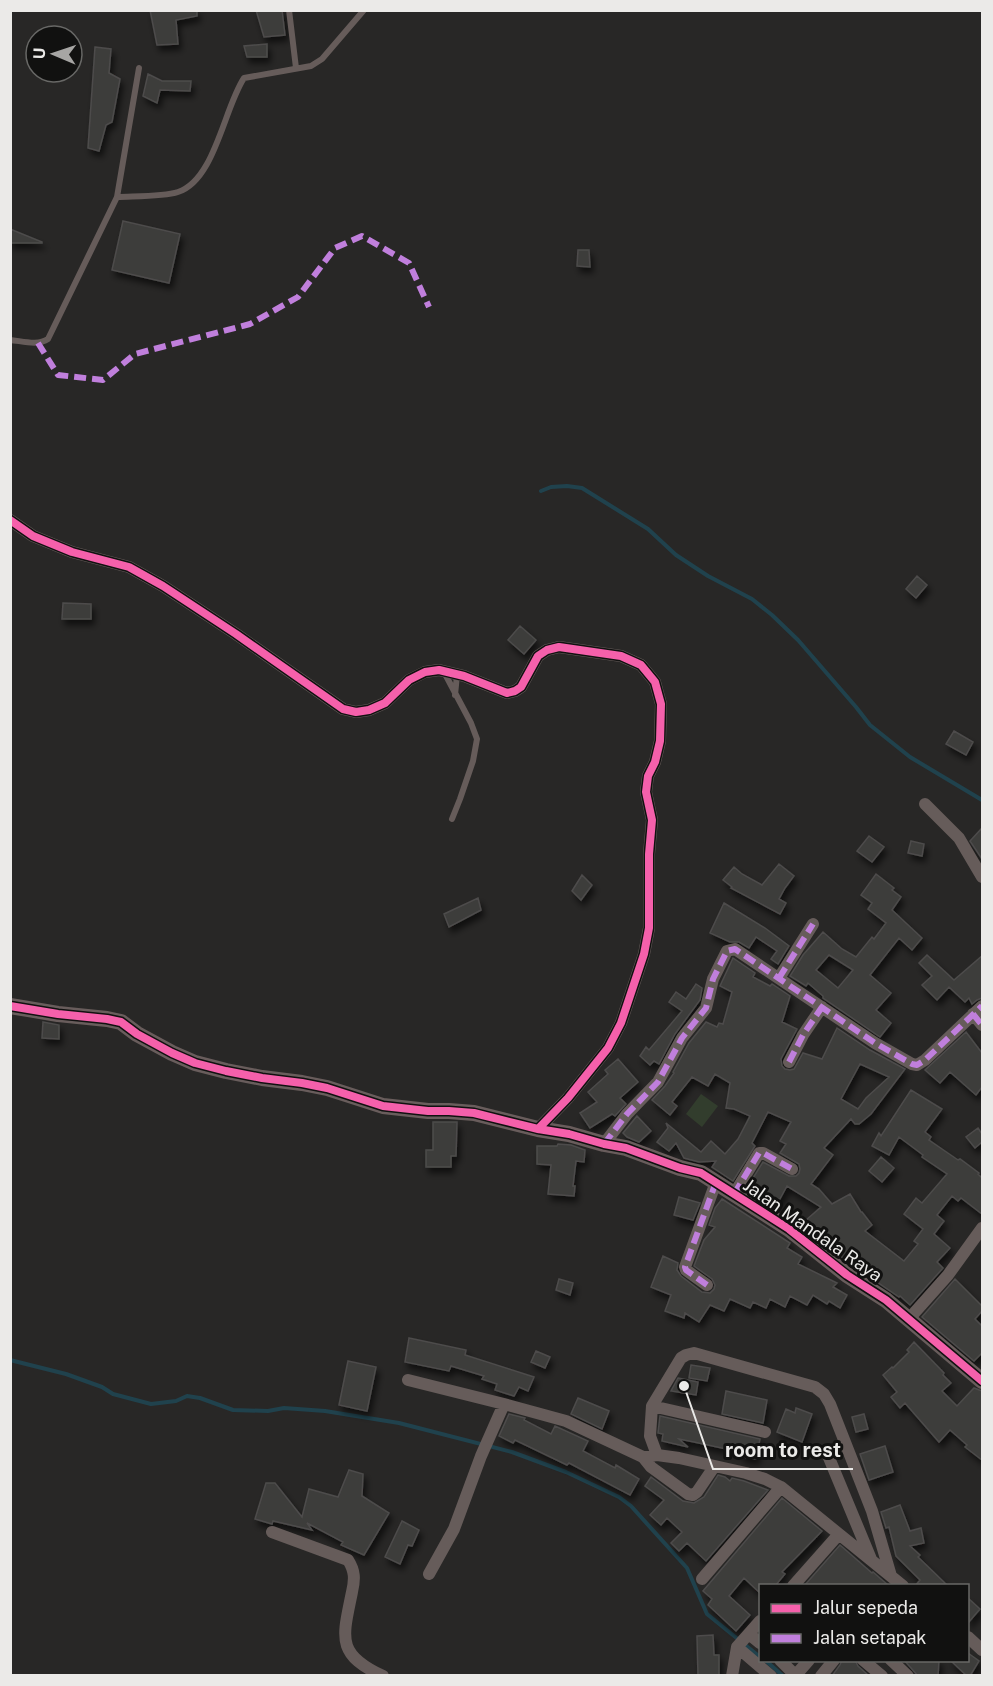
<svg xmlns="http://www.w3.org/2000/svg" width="993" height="1686" font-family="'Public Sans',sans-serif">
<defs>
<filter id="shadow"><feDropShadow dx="3" dy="5.5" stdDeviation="3" flood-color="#0009"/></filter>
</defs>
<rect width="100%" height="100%" fill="#282726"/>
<path fill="#323d2d" d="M 701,1094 L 718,1106 L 702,1127 L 686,1114 Z"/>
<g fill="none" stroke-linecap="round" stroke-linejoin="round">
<path stroke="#20424d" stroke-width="4" d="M 541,491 L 551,487 L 567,486 L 582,488 L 648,529 L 676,555 L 708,576 L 752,599 L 772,615 L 798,640 L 856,707 L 870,725 L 910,757 L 982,800
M 10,1360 L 66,1374 L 102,1387 L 113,1394 L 151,1404 L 176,1401 L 187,1396 L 200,1398 L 233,1410 L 268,1411 L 284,1408 L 325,1411 L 399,1423 L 512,1452 L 566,1472 L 619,1497 L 631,1506 L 687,1568 L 707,1614 L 760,1657
M 765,1660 L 783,1676"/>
</g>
<path fill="#3d3c3b" stroke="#4d4c4b" stroke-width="1.5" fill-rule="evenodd" filter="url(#shadow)" d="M 150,10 L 197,10 L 197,16 L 176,20 L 178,44 L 157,45 Z
M 256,10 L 282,10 L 285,35 L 264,37 Z
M 267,44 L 267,57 L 247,57 L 244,46 Z
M 95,47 L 111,49 L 109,73 L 120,79 L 112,122 L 106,125 L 99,151 L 88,148 Z
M 148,74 L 162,81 L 191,81 L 190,91 L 160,90 L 157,103 L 143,96 Z
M 123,221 L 180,234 L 169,283 L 112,270 Z
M 10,229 L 42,242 L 42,243 L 10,243 Z
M 578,250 L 589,250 L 590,267 L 577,266 Z
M 917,576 L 927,585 L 916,598 L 906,589 Z
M 63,603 L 91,604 L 91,619 L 62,619 Z
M 520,626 L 536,640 L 524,654 L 508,640 Z
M 954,731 L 973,742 L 966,755 L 946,744 Z
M 982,828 L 982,859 L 970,841 Z
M 869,836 L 884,847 L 872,862 L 857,851 Z
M 911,841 L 924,844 L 922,856 L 908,853 Z
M 779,864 L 794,876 L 785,888 L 779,899 L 786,903 L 780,914 L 731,888 L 732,887 L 723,880 L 734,867 L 742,874 L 762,885 Z
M 876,874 L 894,888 L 892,890 L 901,897 L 892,910 L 922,938 L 912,950 L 899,938 L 870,975 L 891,993 L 876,1010 L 891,1023 L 880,1037 L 823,998 L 823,996 L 808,983 L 806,986 L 790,976 L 803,955 L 823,932 L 842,949 L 856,957 L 872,937 L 874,939 L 886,923 L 868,909 L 872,903 L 861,895 ZM 829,955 L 853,970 L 838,988 L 816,970 Z
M 582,875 L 592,885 L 581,900 L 572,891 Z
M 478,898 L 481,910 L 449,927 L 444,914 Z
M 724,903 L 765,928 L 789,946 L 778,964 L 771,959 L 777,951 L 756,937 L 749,948 L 739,942 L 730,942 L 710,933 Z
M 927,955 L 954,980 L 982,956 L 982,998 L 977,1000 L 972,1004 L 969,998 L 965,1002 L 949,987 L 937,1000 L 922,985 L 932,976 L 919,963 Z
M 733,958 L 755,973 L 753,977 L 770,986 L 772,984 L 790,996 L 782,1022 L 797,1029 L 781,1059 L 782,1066 L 785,1069 L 790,1070 L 794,1069 L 803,1053 L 822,1059 L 837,1028 L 870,1050 L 905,1069 L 871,1114 L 859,1124 L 855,1124 L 851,1119 L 824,1148 L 833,1155 L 811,1184 L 819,1189 L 832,1204 L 850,1194 L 861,1212 L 862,1212 L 872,1225 L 865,1231 L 904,1261 L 918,1244 L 914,1241 L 923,1229 L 904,1214 L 916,1198 L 922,1203 L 947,1174 L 922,1157 L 923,1155 L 899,1137 L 889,1155 L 872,1146 L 879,1133 L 881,1136 L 911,1090 L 942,1109 L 925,1132 L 931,1137 L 929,1140 L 958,1160 L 960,1159 L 979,1173 L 978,1174 L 982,1178 L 982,1214 L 961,1198 L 958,1201 L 952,1196 L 937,1215 L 944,1221 L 934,1234 L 950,1248 L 937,1262 L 943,1268 L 910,1305 L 900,1296 L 899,1297 L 855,1267 L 853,1266 L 837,1253 L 820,1236 L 806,1220 L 821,1207 L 787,1186 L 775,1208 L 746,1189 L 763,1162 L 789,1176 L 796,1176 L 799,1173 L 800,1169 L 799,1164 L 780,1153 L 786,1144 L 780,1141 L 791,1122 L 768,1112 L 752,1143 L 755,1146 L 733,1181 L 712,1167 L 716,1161 L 699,1162 L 684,1158 L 676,1143 L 669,1151 L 657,1142 L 668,1128 L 666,1123 L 701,1152 L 711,1141 L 725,1154 L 738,1139 L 750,1116 L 734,1109 L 726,1108 L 730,1083 L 715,1074 L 708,1086 L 692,1077 L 672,1102 L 677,1106 L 670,1115 L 652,1100 L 665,1086 L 674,1073 L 673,1072 L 689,1043 L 706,1022 L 717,1027 L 719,1023 L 723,1024 L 732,992 L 720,986 ZM 860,1064 L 889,1077 L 866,1098 L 858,1109 L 841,1099 Z
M 696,984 L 702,988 L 700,1000 L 675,1034 L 659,1064 L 654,1061 L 650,1065 L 640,1056 L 646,1047 L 649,1050 L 682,1011 L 669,1002 L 676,992 L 686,999 Z
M 43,1022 L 59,1025 L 59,1039 L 42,1038 Z
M 966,1032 L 982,1053 L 982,1087 L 976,1095 L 950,1072 L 940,1083 L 925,1070 Z
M 618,1059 L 638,1082 L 620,1098 L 626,1104 L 615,1116 L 612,1114 L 590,1128 L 580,1113 L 597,1102 L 588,1092 L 608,1074 L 605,1070 Z
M 637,1116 L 651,1131 L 639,1142 L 627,1137 L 623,1133 Z
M 433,1122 L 457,1122 L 456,1156 L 451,1156 L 451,1167 L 426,1167 L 426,1150 L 433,1150 Z
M 978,1128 L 982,1134 L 982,1142 L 975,1148 L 966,1137 Z
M 558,1144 L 571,1145 L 585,1150 L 584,1162 L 576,1161 L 573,1186 L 575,1186 L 574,1196 L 548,1194 L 551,1165 L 537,1164 L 537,1146 L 557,1146 Z
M 881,1157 L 894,1168 L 882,1182 L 869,1171 Z
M 679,1197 L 700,1203 L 693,1220 L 674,1215 Z
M 722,1199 L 790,1243 L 787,1248 L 802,1257 L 798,1264 L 837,1283 L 833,1287 L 847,1295 L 840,1308 L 829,1301 L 827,1304 L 813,1295 L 807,1305 L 790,1296 L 785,1307 L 770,1299 L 766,1308 L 753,1302 L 750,1308 L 730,1299 L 724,1311 L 710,1305 L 699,1322 L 685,1313 L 684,1318 L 665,1311 L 671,1295 L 651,1287 L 663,1256 L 678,1263 L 677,1270 L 681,1276 L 702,1292 L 710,1293 L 714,1289 L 715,1285 L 712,1279 L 694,1266 L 704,1240 L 715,1227 L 709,1225 L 715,1208 Z
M 559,1279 L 573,1283 L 570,1295 L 556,1290 Z
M 955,1279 L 982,1306 L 982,1311 L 975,1319 L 982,1326 L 982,1353 L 974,1361 L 922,1317 Z
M 409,1338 L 466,1350 L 465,1355 L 534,1377 L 528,1391 L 519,1387 L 514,1396 L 495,1390 L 497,1384 L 482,1379 L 484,1376 L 451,1366 L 449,1371 L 405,1362 Z
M 914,1342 L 944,1373 L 943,1375 L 951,1383 L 942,1391 L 957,1406 L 974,1388 L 982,1391 L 982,1460 L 965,1447 L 967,1445 L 950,1430 L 939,1442 L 905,1403 L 900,1408 L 891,1397 L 897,1392 L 883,1375 L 892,1367 L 893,1368 L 909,1352 L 907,1350 Z
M 536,1351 L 550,1357 L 545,1368 L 531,1362 Z
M 348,1361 L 376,1367 L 367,1411 L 339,1405 Z
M 691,1365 L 710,1368 L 707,1381 L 689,1378 Z
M 678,1378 L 698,1382 L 696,1395 L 671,1391 Z
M 726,1391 L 767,1400 L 763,1423 L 722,1414 Z
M 578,1398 L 609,1411 L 602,1429 L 571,1414 Z
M 796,1408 L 812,1414 L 802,1442 L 777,1432 L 786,1409 L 795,1413 Z
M 509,1414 L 525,1418 L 524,1420 L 551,1434 L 555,1426 L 588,1441 L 583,1451 L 615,1468 L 616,1465 L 639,1479 L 630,1495 L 569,1463 L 567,1465 L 515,1440 L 513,1443 L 499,1436 Z
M 864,1414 L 868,1429 L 856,1432 L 852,1417 Z
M 660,1416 L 760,1439 L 756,1459 L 742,1457 L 743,1453 L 731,1450 L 694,1442 L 679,1439 L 688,1447 L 662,1441 L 663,1434 L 658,1433 Z
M 885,1446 L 893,1472 L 869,1480 L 860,1454 Z
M 349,1470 L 363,1474 L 362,1496 L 389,1513 L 364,1555 L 341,1545 L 343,1542 L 307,1523 L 312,1530 L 273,1521 L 272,1524 L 255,1519 L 266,1483 L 275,1483 L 302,1517 L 309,1489 L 338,1497 Z
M 718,1475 L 725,1477 L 730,1481 L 732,1478 L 744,1481 L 768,1490 L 706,1561 L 687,1543 L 679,1551 L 671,1543 L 682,1532 L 667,1518 L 661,1525 L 650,1515 L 664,1500 L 645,1486 L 651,1477 L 683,1501 L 694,1503 L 704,1497 Z
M 782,1498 L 822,1531 L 782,1572 L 785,1574 L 775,1586 L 760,1586 L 760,1593 L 744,1578 L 729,1596 L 750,1615 L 736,1631 L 708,1605 L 712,1599 L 703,1591 Z
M 900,1505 L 910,1531 L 921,1528 L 924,1543 L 910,1546 L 920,1555 L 918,1557 L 948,1586 L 915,1586 L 920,1580 L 896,1556 L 889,1527 L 886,1528 L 881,1512 Z
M 402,1521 L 419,1530 L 412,1546 L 408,1545 L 400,1564 L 385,1557 Z
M 840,1545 L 872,1573 L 873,1572 L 889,1586 L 804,1586 Z
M 968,1598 L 980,1609 L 968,1623 Z
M 713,1635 L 714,1655 L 719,1655 L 719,1676 L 698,1676 L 697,1636 Z
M 968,1653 L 979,1661 L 970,1676 L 967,1676 L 950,1660 L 968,1660 Z
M 842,1660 L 855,1660 L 858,1666 L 869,1676 L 832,1676 L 840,1665 Z
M 904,1660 L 939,1660 L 938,1676 L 918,1676 Z"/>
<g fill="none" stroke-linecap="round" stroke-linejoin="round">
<path stroke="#665c5a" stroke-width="6" d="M 289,10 L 296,68
M 117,197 C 134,196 163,197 178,192 C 215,180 224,108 244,78 L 311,66 L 322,59 L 364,10
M 10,340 C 22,341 38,346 48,339 L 117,197 L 139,68
M 444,672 L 471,723 L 477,739 L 473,761 L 460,799 L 452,819
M 455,695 L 457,675"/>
<path stroke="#665c5a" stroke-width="12" d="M 10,520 L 33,536 L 72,552 L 129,567 L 163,586 L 236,634 L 343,709 L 356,712 L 369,710 L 385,703 L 409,680 L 425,672 L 439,670 L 464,676 L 507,693 L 515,691 L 521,687 L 538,656 L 547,650 L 559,647 L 621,656 L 641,665 L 655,682 L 661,704 L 660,741 L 655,762 L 648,776 L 646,792 L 652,820 L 649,854 L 649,928 L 644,954 L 621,1023 L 608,1048 L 568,1098 L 538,1129
M 925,804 L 959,838 L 982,877
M 779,978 L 813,924
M 973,1014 L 982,1025
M 789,1062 L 803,1035 L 822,1007
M 604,1144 L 627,1114 L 658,1082 L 682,1038 L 706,1008 L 713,979 L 727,951 L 735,949 L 875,1043 L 912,1064 L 917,1065 L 925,1060 L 982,1006
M 734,1194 L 759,1153 L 763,1153 L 792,1169
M 707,1285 L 686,1270 L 685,1267 L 716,1182
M 909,1320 L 915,1312 L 948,1275 L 982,1228
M 408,1380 L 504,1404 L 566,1421 L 643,1457 L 657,1455 L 679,1458 L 746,1473 L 765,1479 L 781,1487 L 903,1586
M 652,1406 L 765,1432
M 827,1453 L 871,1559
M 657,1455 L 650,1436 L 652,1406 L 681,1358 L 686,1355 L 694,1353 L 815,1387 L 824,1394 L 830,1404 L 872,1511 L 891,1576
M 643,1457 L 651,1467 L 688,1494 L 693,1495 L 697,1492 L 714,1467
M 272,1532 L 348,1560 C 355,1571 355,1579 352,1592 C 343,1637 335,1654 383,1676
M 429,1574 L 454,1529 L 481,1456 L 504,1404
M 702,1579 L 781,1487
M 793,1586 L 839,1534
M 749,1634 L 760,1643
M 968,1637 L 982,1650
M 737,1647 L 771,1676
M 780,1660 L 796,1676
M 863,1660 L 882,1676
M 891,1660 L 908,1676
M 732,1676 L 737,1647 L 760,1621
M 795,1676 L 809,1660
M 821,1676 L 834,1660"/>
<path stroke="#695d5c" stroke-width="16" d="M 10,1006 L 58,1014 L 107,1019 L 121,1022 L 137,1034 L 172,1053 L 195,1063 L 226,1071 L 262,1078 L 302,1083 L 327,1088 L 383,1106 L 428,1111 L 449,1111 L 474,1113 L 538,1129 L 569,1134 L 604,1144 L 626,1148 L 680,1168 L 701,1173 L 789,1229 L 847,1275 L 886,1300 L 982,1381"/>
<path stroke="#c07fdc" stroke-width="6" stroke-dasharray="12 6" stroke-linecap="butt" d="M 38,343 L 58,375 L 103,380 L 135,354 L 250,324 L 298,297 L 335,248 L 362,236 L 409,263 L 429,307
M 779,978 L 813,924
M 973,1014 L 982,1025
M 789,1062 L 803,1035 L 822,1007
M 604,1144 L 627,1114 L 658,1082 L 682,1038 L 706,1008 L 713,979 L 727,951 L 735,949 L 875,1043 L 912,1064 L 917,1065 L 925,1060 L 982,1006
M 734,1194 L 759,1153 L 763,1153 L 792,1169
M 707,1285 L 686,1270 L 685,1267 L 716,1182"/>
<defs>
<path id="cycleway" d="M 10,520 L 33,536 L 72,552 L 129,567 L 163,586 L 236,634 L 343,709 L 356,712 L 369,710 L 385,703 L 409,680 L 425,672 L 439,670 L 464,676 L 507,693 L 515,691 L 521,687 L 538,656 L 547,650 L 559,647 L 621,656 L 641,665 L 655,682 L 661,704 L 660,741 L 655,762 L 648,776 L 646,792 L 652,820 L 649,854 L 649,928 L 644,954 L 621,1023 L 608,1048 L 568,1098 L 538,1129
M 10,1006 L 58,1014 L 107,1019 L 121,1022 L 137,1034 L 172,1053 L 195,1063 L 226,1071 L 262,1078 L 302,1083 L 327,1088 L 383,1106 L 428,1111 L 449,1111 L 474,1113 L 538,1129 L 569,1134 L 604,1144 L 626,1148 L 680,1168 L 701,1173 L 789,1229 L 847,1275 L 886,1300 L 982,1381"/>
</defs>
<use href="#cycleway" stroke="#111110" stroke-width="11"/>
<use href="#cycleway" stroke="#f560ab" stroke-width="8"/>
</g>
<g text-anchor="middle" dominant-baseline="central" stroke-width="6" stroke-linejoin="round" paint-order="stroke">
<g font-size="18" fill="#ebeae8" stroke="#111110">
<text transform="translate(813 1230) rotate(35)">Jalan Mandala Raya</text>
</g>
</g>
<path fill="none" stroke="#ebeae8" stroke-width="2" d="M684 1386L713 1469H853"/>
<circle fill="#ebeae8" stroke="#111110" stroke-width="2" cx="684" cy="1386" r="6"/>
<g font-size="20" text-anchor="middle" font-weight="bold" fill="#ebeae8" stroke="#111110" stroke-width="6" stroke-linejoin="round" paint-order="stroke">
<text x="783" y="1457">room to rest</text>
</g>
<rect width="993" height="1686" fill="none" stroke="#ebeae8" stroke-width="24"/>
<rect x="759" y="1584" width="210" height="78" fill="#111110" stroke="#686866" stroke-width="1.5"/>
<rect x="771" y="1604" width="30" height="9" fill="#f560ab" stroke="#686866" stroke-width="1.5"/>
<text x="813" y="1614" font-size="18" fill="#ebeae8">Jalur sepeda</text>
<rect x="771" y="1634" width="30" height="9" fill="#c07fdc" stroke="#686866" stroke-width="1.5"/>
<text x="813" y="1644" font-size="18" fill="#ebeae8">Jalan setapak</text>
<g transform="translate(54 54) rotate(272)"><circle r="28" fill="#111110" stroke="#686866" stroke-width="1.5"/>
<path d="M0-4.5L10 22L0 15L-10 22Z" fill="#a7a6a4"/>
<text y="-9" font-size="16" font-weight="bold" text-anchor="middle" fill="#ebeae8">U</text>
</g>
</svg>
